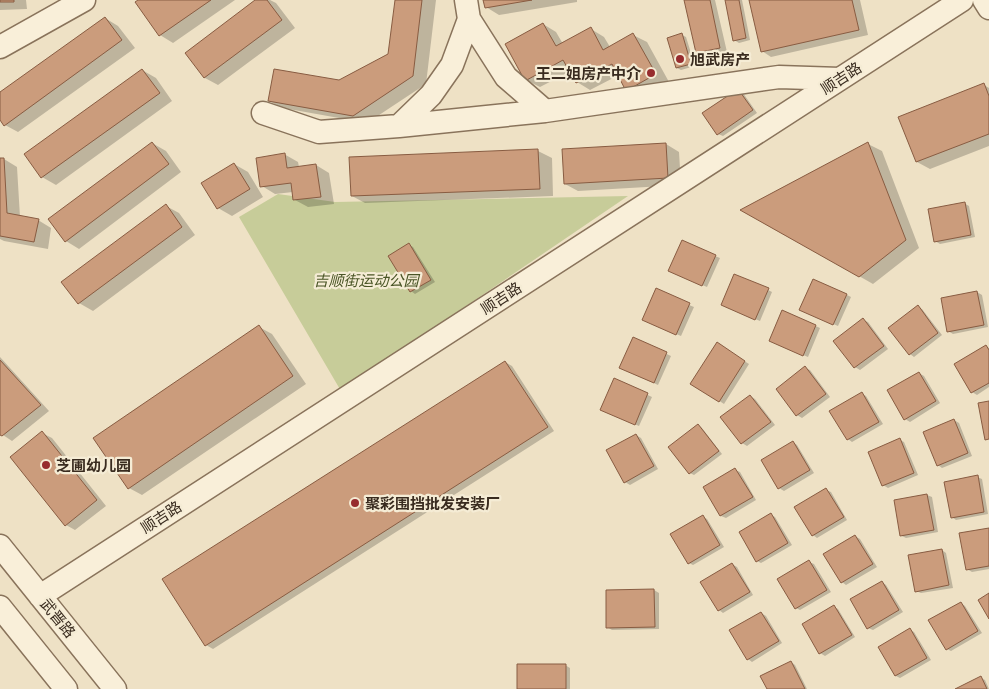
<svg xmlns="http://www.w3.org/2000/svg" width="989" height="689" font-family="'Libre Baskerville','Noto Sans SC',serif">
<rect width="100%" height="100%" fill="#eee1c5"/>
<path fill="#c7cc99" d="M 278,194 L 335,202 L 628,196 L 341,391 L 239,217 Z"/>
<path fill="#0003" d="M 0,0 L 26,0 L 27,9 L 0,10 Z
M 140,0 L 235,0 L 173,43 L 160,35 Z
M 257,0 L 270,0 L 276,3 L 295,28 L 218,85 L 205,78 L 186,53 Z
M 396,0 L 436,0 L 426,84 L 367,123 L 283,108 L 269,101 L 339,81 L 389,54 Z
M 485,0 L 577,0 L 577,2 L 499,15 L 486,7 Z
M 686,0 L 715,0 L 727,52 L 704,56 L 697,52 Z
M 727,0 L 742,0 L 750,40 L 739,43 L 734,40 Z
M 750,0 L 860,0 L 868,35 L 771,57 L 762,51 Z
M 105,18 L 118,26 L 135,48 L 18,132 L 5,125 L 0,118 L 0,94 Z
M 543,24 L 556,32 L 563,44 L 591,29 L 604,37 L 610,47 L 633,35 L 647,42 L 669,82 L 640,98 L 619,75 L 590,90 L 577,82 L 571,71 L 540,87 L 526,80 Z
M 682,35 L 686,37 L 695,66 L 681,70 L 677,68 Z
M 142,70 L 156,78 L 172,101 L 56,185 L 42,177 Z
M 984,85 L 989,88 L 989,146 L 930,169 L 917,162 Z
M 743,93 L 757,113 L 723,136 L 718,134 L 704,113 Z
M 152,143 L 166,151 L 181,172 L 79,249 L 66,241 Z
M 666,144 L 679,152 L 681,185 L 578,191 L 565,184 Z
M 868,144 L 882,151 L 919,248 L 873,284 L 743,210 Z
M 538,151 L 552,158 L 553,196 L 365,203 L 352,196 L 350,158 Z
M 284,154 L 298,162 L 299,167 L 316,165 L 329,173 L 334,204 L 308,207 L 295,200 L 293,192 L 275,194 L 262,186 Z
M 4,159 L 17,167 L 20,217 L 38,220 L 51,228 L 48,249 L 4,241 L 0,239 L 0,160 Z
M 234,164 L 248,172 L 263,197 L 232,216 L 218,208 Z
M 964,203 L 969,206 L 975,237 L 940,244 L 935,241 Z
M 166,206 L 179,213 L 195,235 L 93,311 L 79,303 L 63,282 Z
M 409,245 L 413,247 L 435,282 L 415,294 L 411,291 Z
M 715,256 L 720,258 L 707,287 L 674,273 Z
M 768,290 L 772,292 L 760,321 L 727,307 Z
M 977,292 L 982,295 L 988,327 L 953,334 L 948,331 Z
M 847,295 L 851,297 L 838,326 L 805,312 Z
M 689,305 L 694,307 L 681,336 L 648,322 Z
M 918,307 L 922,309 L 942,335 L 914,357 L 910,354 Z
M 783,311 L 820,328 L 808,357 L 775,343 Z
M 863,320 L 868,322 L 888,349 L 860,370 L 855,367 Z
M 259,327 L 272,334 L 306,384 L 142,495 L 129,488 Z
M 634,339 L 671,356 L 658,385 L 625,370 Z
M 717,344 L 749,364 L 724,404 L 692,383 Z
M 986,346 L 989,348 L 989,387 L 977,395 L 972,392 Z
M 0,357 L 49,411 L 12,441 L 0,433 Z
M 505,362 L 512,366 L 554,431 L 213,649 L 206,645 Z
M 805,368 L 810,370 L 830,397 L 802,418 L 797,415 L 777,389 Z
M 919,373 L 924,376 L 940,403 L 910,422 L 905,419 Z
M 615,380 L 652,397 L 639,426 L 606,412 Z
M 862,394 L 866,396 L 883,424 L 852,442 L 848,439 Z
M 750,396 L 755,399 L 775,425 L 747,446 L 742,443 L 722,417 Z
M 954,420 L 959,423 L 972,456 L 942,468 L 938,465 Z
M 698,425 L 702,428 L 722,454 L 694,475 L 690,473 Z
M 42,433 L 52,438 L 106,506 L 75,530 L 66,525 Z
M 636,435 L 641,438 L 658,469 L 630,485 L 625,482 Z
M 900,440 L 904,442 L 918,475 L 888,488 L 883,485 Z
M 793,442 L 797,445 L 814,473 L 784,491 L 779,488 Z
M 735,470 L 740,472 L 756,500 L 726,518 L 721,516 L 705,487 Z
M 977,477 L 982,479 L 988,514 L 956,520 L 952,517 Z
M 826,490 L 831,492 L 847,520 L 817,538 L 813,535 Z
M 927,495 L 932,497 L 938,532 L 906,538 L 902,536 Z
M 771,515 L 775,517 L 792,545 L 761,563 L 757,561 Z
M 703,517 L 707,519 L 724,547 L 693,565 L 689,563 Z
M 989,529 L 989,569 L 972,572 L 967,569 Z
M 855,536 L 860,539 L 877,567 L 846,585 L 842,582 Z
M 942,550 L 946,553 L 953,588 L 921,593 L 916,591 Z
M 809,562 L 814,564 L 831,592 L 800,610 L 796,608 Z
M 732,564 L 737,567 L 753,595 L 723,613 L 719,610 Z
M 882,582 L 886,585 L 903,612 L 873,630 L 868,628 Z
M 654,590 L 659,593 L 659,629 L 612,630 L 607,627 L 607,591 Z
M 961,603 L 965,606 L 982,633 L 951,651 L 947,649 Z
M 834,607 L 838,609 L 855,637 L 825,656 L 820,653 Z
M 761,613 L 766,616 L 782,643 L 752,662 L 748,659 Z
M 910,630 L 914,632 L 931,660 L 900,678 L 896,676 L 879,647 Z
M 791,662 L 795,665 L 807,689 L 768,689 Z
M 565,665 L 570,668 L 570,689 L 518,689 Z
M 981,678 L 985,680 L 989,689 L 958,689 Z"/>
<path fill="#cb9c7c" stroke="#885c42" d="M 0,0 L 14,0 L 14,2 L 0,2 Z
M 138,0 L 211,0 L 159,36 L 135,2 Z
M 255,0 L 267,0 L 282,20 L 204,78 L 185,53 Z
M 395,0 L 422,0 L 413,76 L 353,116 L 268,101 L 274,69 L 339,80 L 388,54 Z
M 483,0 L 532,0 L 485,8 Z
M 684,0 L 710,0 L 720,48 L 696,53 Z
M 725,0 L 739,0 L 746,38 L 733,41 Z
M 749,0 L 852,0 L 859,30 L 761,52 Z
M 105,17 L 122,40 L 4,126 L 0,120 L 0,92 Z
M 543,23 L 556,46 L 591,27 L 603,50 L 633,33 L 656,74 L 626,91 L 612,64 L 576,83 L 563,60 L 525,81 L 505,44 Z
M 682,33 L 691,64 L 676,68 L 667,38 Z
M 142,69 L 160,93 L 41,178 L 24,154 Z
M 984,83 L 989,96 L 989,134 L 916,162 L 898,117 Z
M 738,89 L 753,110 L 717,135 L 702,113 Z
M 152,142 L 169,164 L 65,242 L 48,219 Z
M 868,142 L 906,240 L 859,277 L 740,210 Z
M 666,143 L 668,178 L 564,184 L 562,149 Z
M 538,149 L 540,189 L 351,196 L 349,157 Z
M 285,153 L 287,168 L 316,164 L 321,197 L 293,200 L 291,183 L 260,187 L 256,158 Z
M 0,158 L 4,158 L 7,213 L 39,219 L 34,242 L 0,236 Z
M 234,163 L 250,189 L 217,209 L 201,183 Z
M 965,202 L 971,235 L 934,242 L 928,209 Z
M 166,204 L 182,227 L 78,304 L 61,282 Z
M 682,240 L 716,255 L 702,286 L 668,271 Z
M 409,243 L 431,280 L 410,292 L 388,256 Z
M 734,274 L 769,288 L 755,320 L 721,305 Z
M 813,279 L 847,294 L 833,325 L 799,310 Z
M 656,288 L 690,303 L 676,335 L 642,320 Z
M 977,291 L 984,325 L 947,332 L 941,298 Z
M 918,305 L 938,333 L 909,355 L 888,328 Z
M 782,310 L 816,325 L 803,356 L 769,341 Z
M 863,318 L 884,346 L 854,368 L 833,341 Z
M 259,325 L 293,376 L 128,489 L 93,438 Z
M 633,337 L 667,352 L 654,383 L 619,368 Z
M 717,342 L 745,361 L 719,402 L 690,384 Z
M 986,345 L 989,350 L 989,383 L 971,393 L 954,364 Z
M 0,360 L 41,405 L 2,436 L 0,435 Z
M 505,361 L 548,427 L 205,646 L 162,579 Z
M 805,366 L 826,394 L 796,416 L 776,389 Z
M 919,372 L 936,401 L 904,420 L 887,390 Z
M 614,378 L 648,393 L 635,425 L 600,410 Z
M 862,392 L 879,422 L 847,440 L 829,411 Z
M 750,395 L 771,422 L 741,444 L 720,417 Z
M 989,401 L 989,439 L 985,440 L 978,403 Z
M 954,419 L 968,453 L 937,466 L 923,432 Z
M 698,424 L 719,451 L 689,474 L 668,447 Z
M 42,431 L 97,500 L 65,526 L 10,457 Z
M 636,434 L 654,466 L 624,483 L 606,450 Z
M 900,438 L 914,473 L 882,486 L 868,452 Z
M 793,441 L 810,470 L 778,489 L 761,460 Z
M 735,468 L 753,497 L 720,516 L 703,487 Z
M 978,475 L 984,512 L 951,518 L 944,482 Z
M 826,488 L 844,517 L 812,536 L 794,507 Z
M 927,494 L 934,530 L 900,536 L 894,500 Z
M 771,513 L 788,543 L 756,562 L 739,532 Z
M 703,515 L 720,545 L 688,564 L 670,534 Z
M 989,528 L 989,566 L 966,570 L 959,533 Z
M 855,535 L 873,564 L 841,583 L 823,554 Z
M 942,549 L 949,585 L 915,592 L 908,555 Z
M 809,560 L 827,590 L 795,609 L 777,579 Z
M 732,563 L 750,592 L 718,611 L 700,582 Z
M 882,581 L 899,610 L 867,629 L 850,599 Z
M 654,589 L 655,627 L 606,628 L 606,590 Z
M 989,593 L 989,619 L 978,600 Z
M 961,602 L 978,631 L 946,650 L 928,620 Z
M 834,605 L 852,635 L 819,654 L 802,624 Z
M 761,612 L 779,641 L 747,660 L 729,630 Z
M 910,628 L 927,658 L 895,676 L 878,647 Z
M 791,661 L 805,689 L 767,689 L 760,676 Z
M 517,664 L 566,664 L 566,689 L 517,689 Z
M 981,676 L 987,689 L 955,689 Z"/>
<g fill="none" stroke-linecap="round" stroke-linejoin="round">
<defs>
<path id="minor" d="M 466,0 L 469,19 L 506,77 L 545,111
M 984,0 L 989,8
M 0,47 L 84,0
M 263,113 L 319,132 L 399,126 L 545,111 L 779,77 L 840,79
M 399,126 L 431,95 L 452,65 L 469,19
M 0,546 L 115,689
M 40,596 L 962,0
M 0,607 L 66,689"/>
</defs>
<use href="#minor" stroke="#89735b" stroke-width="25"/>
<use href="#minor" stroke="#f9efd9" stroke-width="22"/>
</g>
<g fill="#972c2e" stroke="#f5ecd5" stroke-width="2">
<circle cx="680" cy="59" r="5"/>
<circle cx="651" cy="73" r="5"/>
<circle cx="46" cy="465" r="5"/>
<circle cx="355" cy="503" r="5"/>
</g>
<g text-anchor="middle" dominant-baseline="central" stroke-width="4.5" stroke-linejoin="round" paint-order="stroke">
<g font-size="15" font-weight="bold" fill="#392b1f" stroke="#f5ecd5" text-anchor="start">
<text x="690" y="59">旭武房产</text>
<text x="641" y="73" text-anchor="end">王二姐房产中介</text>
<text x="56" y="465">芝圃幼儿园</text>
<text x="365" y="503">聚彩围挡批发安装厂</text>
</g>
<g font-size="15" fill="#392b1f" stroke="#f5ecd5">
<text transform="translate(841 78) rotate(-33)">顺吉路</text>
<text transform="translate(501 298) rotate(-33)">顺吉路</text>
<text transform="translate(161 517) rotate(-33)">顺吉路</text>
<text transform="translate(58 618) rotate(51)">武晋路</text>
</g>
<g font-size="15" font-style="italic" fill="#4a5526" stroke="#f5ecd5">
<text x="366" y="280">吉顺街运动公园</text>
</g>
</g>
</svg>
